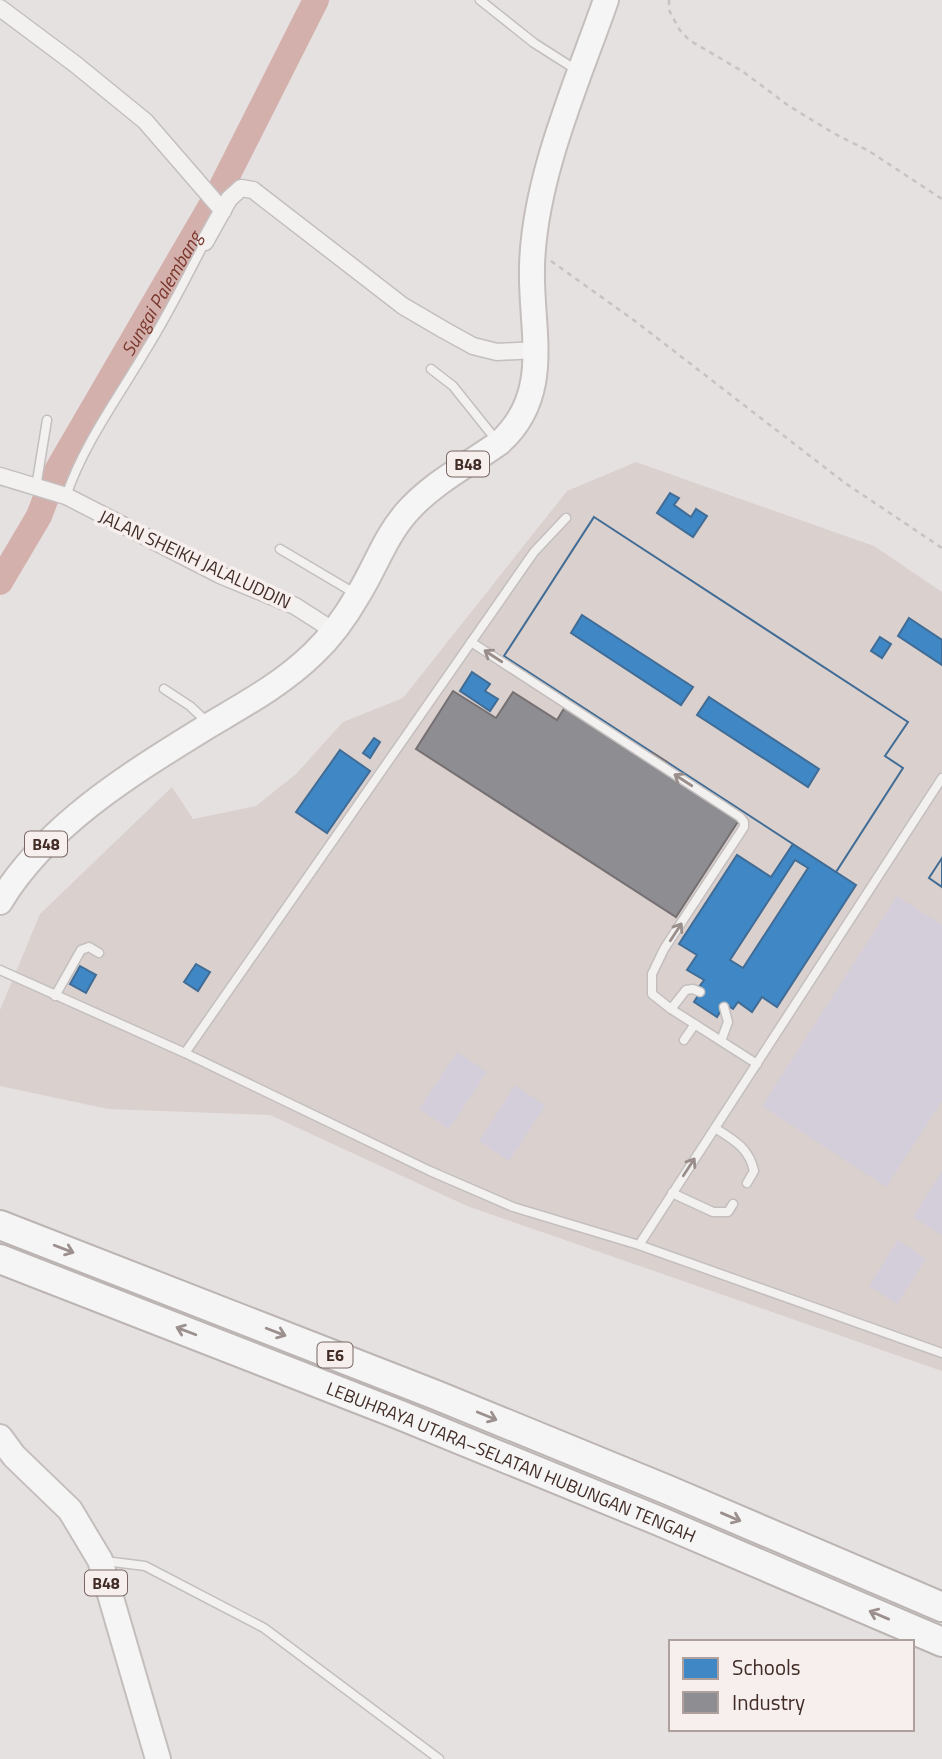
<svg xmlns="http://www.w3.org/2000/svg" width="942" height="1759" font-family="'Titillium Web',sans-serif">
<rect width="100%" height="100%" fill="#e6e1e1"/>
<path fill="#dad0ce" d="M 636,462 L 874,546 L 942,592 L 942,1371 L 467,1206 L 270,1115 L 108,1109 L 0,1086 L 0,1010 L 40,914 L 172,787 L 193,819 L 256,806 L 296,774 L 343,722 L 403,698 L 567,491 Z"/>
<path fill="#d4ceda" d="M 897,896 L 942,925 L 942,1101 L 886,1187 L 762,1106 Z
M 457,1052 L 487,1072 L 449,1129 L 419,1109 Z
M 515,1085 L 545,1106 L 509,1161 L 479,1141 Z
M 942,1171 L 942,1233 L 941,1235 L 913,1217 Z
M 898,1240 L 926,1259 L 897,1304 L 869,1286 Z"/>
<path fill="#3f88c5" stroke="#406c95" stroke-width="2" fill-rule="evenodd" d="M 670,493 L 679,498 L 674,505 L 691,517 L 696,509 L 707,516 L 693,537 L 657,513 Z
M 594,517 L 908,722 L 885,756 L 903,768 L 836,872 L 504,656 ZM 582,615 L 693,687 L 681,705 L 571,633 ZM 709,697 L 819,769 L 808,787 L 697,715 Z
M 594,517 L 908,722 L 885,756 L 903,768 L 836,872 L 504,656 Z
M 909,618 L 942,640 L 942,665 L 898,636 Z
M 880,637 L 891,644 L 882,658 L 871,651 Z
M 472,672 L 490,684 L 485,691 L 498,699 L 490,711 L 460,691 Z
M 374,738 L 380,742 L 370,758 L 363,753 Z
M 340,750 L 370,771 L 327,833 L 296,812 Z
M 793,844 L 856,885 L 777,1007 L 762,997 L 752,1012 L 738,1002 L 733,1009 L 725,1004 L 717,1017 L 694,1002 L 702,989 L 699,987 L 704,980 L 687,970 L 697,955 L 679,944 L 737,855 L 771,877 ZM 795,860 L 808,868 L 743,968 L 730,960 Z
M 942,858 L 942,887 L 929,878 Z
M 942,858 L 942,887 L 929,878 Z
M 196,964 L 210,972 L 198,991 L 184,982 Z
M 80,966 L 96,975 L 86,993 L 70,984 Z"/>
<path fill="#8d8d92" stroke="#767072" stroke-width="2" d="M 453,691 L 496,718 L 513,692 L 557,720 L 565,707 L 647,761 L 653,753 L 667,762 L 662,770 L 739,820 L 676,917 L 416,749 Z"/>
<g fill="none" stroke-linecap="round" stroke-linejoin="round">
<path stroke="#d4b0ac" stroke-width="26" id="s1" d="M 0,582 L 39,516 L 55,474 L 219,192 L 316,0"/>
<defs>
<path id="lane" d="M 480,0 L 534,43 L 578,71
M 431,369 L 453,386 L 497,441
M 36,487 L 47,420
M 66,496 C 84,443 118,398 146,350 C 168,315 186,278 205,242
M 280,549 L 356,594
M 471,642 L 740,817 L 744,822 L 744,827 L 664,949 L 652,974 L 652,994 L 671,1009 L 757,1064
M 164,689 L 190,706 L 208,723
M 0,970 L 185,1053 L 430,1171 L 513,1207 L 639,1245 L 942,1353
M 55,996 L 81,950 L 89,947 L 99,953
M 671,1009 L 686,990 L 693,989 L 700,992
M 684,1040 L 695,1024
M 721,1041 L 728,1022 L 724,1007
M 185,1053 L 534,552 L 566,518
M 715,1128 C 734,1140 749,1148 754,1171 L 747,1183
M 672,1193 L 713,1212 L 728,1212 L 733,1204
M 639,1245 L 942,778
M 105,1561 L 145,1566 L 264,1628 L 439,1759"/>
<path id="street" d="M 0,8 L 75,64 L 145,121 L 223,211
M 205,242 L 229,199 L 241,188 L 253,190 L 403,306 L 444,330 L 473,346 L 497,352 L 537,350
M 0,476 L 66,496 L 220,575 L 295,606 L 334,631"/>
<path id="primary" d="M 0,902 C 47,824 132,773 208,726 C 245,704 282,684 313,654 C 331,637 346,616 358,595 C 375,568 385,537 406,513 C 432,483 468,465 499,443 C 554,394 530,329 532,267 C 534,178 577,83 606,0
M 0,1437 L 14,1456 L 70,1510 L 100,1560 L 158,1759"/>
<g id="highway">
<path d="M 0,1225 L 436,1395 L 668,1490 L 942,1607"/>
<path id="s2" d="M 0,1259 L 400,1415 L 659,1521 L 942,1642"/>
</g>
</defs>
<use href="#lane" stroke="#c4bfbf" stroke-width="11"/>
<use href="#street" stroke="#c4bfbf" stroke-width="19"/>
<use href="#primary" stroke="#c4bebc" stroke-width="28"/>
<use href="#highway" stroke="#bbb4b3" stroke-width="32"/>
<path stroke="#c8c2c2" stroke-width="2.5" stroke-dasharray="5 5" stroke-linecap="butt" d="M 669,0 L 669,10 L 679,29 L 689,40 L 742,71 L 789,106 L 835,134 L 869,151 L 942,199
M 551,261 L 635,321 L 845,483 L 942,548"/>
<use href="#lane" stroke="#f3f0f0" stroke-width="8"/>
<use href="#street" stroke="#f3f0f0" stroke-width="16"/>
<use href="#primary" stroke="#f6f5f5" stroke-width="24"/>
<use href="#highway" stroke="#f6f5f5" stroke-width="28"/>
</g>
<defs><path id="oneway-shaft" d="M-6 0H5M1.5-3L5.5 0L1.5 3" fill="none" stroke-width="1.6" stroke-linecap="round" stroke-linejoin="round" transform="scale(1.75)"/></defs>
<g stroke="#9a8e8b">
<use href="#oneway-shaft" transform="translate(493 656) rotate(-147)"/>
<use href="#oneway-shaft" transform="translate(683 780) rotate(-147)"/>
<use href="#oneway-shaft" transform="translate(676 932) rotate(-57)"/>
<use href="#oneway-shaft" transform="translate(689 1167) rotate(-57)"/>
</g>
<g stroke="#9c908e">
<use href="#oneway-shaft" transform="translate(64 1249) rotate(21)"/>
<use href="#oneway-shaft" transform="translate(186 1331) rotate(-159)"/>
<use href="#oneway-shaft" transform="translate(276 1332) rotate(21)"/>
<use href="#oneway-shaft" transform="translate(487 1416) rotate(22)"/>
<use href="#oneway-shaft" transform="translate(731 1517) rotate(23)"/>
<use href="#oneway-shaft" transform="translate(879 1615) rotate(-157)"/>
</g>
<g text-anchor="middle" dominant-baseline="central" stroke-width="7" stroke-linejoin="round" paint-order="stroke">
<g fill="#f6efed" stroke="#776662" stroke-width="2">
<rect x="447" y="451.5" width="42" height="25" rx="5"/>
<rect x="25" y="831.5" width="42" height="25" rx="5"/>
<rect x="317.5" y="1342.5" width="35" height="25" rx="5"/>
<rect x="85" y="1570.5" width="42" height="25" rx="5"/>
</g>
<g font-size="16" font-weight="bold" fill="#412c26">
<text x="468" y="464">B48</text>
<text x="46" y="844">B48</text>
<text x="335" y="1355">E6</text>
<text x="106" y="1583">B48</text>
</g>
<g font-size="18" fill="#412c26" stroke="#f6efed">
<text transform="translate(195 559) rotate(25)">JALAN SHEIKH JALALUDDIN</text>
<text stroke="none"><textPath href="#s2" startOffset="550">LEBUHRAYA UTARA–SELATAN HUBUNGAN TENGAH</textPath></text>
</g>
<g font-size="19" font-style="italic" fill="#79372c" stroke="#f6efed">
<text stroke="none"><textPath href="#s1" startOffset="331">Sungai Palembang</textPath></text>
</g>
</g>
<rect x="669" y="1640" width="245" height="91" fill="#f6efed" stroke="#aea19d" stroke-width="2"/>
<rect x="683" y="1658" width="35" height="21" fill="#3f88c5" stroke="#aea19d" stroke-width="2"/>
<text x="732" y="1675" font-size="21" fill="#412c26">Schools</text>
<rect x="683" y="1692" width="35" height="21" fill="#8d8d92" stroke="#aea19d" stroke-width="2"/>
<text x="732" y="1710" font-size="21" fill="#412c26">Industry</text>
</svg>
